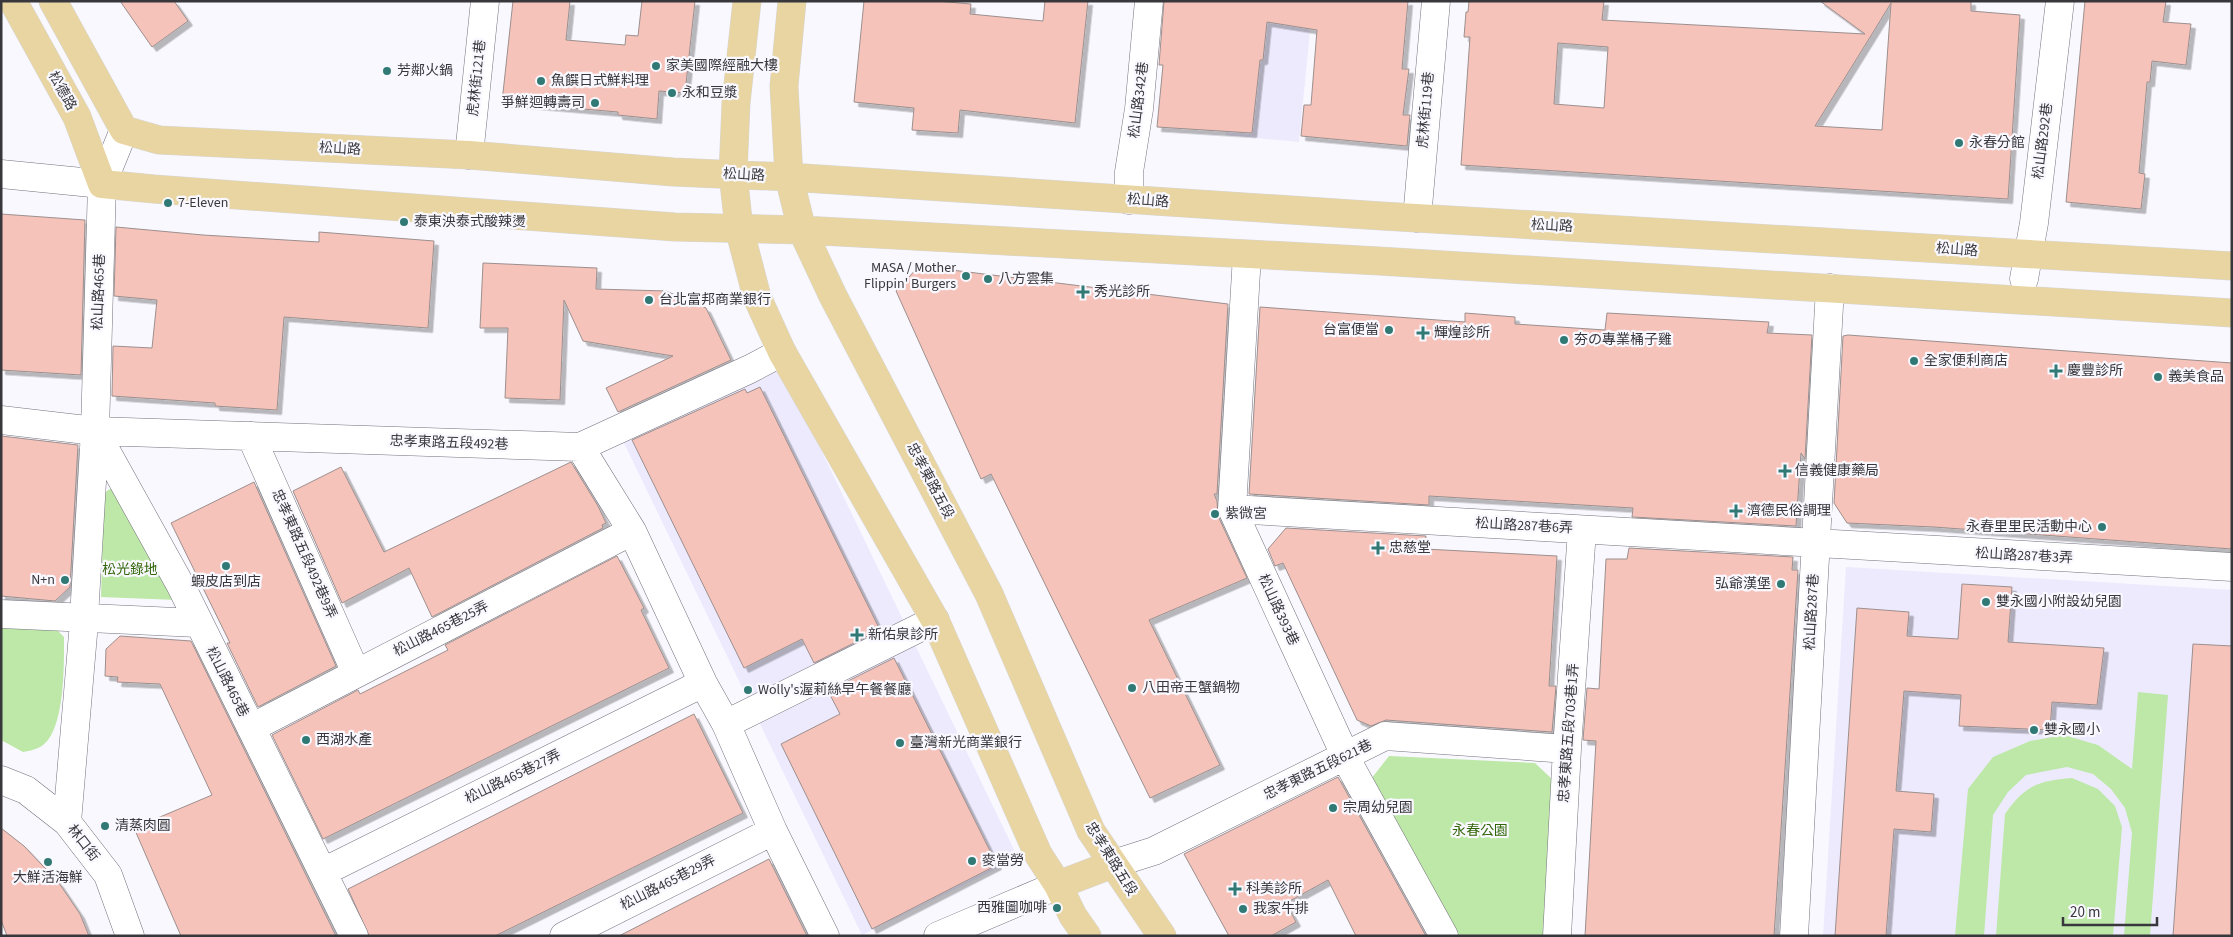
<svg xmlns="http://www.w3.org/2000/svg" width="2233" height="937" font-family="'Source Sans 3','Noto Sans TC','Noto Sans JP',sans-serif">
<defs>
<filter id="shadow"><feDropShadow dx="4.5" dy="4.5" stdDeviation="0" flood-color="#0004"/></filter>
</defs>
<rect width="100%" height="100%" fill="#f9f8ff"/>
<path fill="#edeafe" d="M 1237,1 L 1313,1 L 1299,142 L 1226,135 Z
M 780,365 L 1018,858 L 862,935 L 623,441 Z
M 1846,567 L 2232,590 L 2232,936 L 1823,936 Z"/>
<path fill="#bde8a8" d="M 116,485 L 177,600 L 101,597 L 104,493 Z
M 1,625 L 56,629 L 64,637 C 64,662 66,737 38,748 C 34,750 28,751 23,752 L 1,740 Z
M 2138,692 L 2168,695 L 2150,936 L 2124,936 L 2132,833 L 2125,808 L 2111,789 L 2093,774 L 2067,767 L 2026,775 L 2008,792 L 1993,815 L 1984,936 L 1955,936 L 1968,789 L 1993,757 L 2030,741 L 2064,735 L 2098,745 L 2132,769 Z
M 1389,756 L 1535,763 L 1554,781 L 1545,936 L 1456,936 L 1371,779 Z
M 2072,778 L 2098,789 L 2115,806 L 2122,827 L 2113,936 L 1996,936 L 2005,814 C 2025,785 2038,781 2072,778 Z"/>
<path fill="#f6c3bb" stroke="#9c8f8d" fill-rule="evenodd" filter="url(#shadow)" d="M 120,1 L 174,1 L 188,21 L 152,47 Z
M 513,1 L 570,1 L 566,40 L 625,45 L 626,35 L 638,36 L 642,1 L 695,1 L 685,93 L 659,91 L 657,119 L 618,115 L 618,112 L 502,102 Z
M 864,1 L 936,1 L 971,4 L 970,14 L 1043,21 L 1045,1 L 1088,1 L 1075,123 L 960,110 L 958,133 L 912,130 L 914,108 L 854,102 Z
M 1164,1 L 1408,1 L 1402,69 L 1409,69 L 1403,115 L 1410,115 L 1407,146 L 1301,136 L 1304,105 L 1311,105 L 1317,30 L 1267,22 L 1263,60 L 1260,60 L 1252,133 L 1157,127 L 1163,65 L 1159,65 Z
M 1469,1 L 1604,1 L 1602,20 L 1865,34 L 1820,1 L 1971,1 L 1971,11 L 2020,15 L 2008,199 L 1461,165 L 1470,37 L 1464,37 L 1466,12 L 1468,12 ZM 1891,3 L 1882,130 L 1815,126 L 1872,34 ZM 1558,43 L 1608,47 L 1604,108 L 1554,104 Z
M 2085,1 L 2166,1 L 2163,22 L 2191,24 L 2186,65 L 2152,61 L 2150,82 L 2147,82 L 2139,173 L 2145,174 L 2141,209 L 2066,202 Z
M 1,214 L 85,220 L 81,375 L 1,370 Z
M 116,227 L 203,235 L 319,242 L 319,232 L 434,241 L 428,328 L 284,317 L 277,410 L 215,406 L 215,403 L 112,396 L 113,346 L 152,348 L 157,300 L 114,296 Z
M 483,263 L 597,268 L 596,289 L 666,291 L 706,308 L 731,360 L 618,412 L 606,388 L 673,356 L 583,341 L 564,300 L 560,400 L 505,398 L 508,328 L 480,328 Z
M 919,266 L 1228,304 L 1217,494 L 1214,494 L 1217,501 L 1218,516 L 1247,578 L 1149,620 L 1220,765 L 1150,798 L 991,474 L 981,479 L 896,291 Z
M 1260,307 L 1465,322 L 1465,313 L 1515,317 L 1515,324 L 1605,330 L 1607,313 L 1769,322 L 1767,333 L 1812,335 L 1805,459 L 1801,453 L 1796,526 L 1632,517 L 1633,508 L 1429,496 L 1429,505 L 1249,494 Z
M 1848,335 L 2232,363 L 2232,549 L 1934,527 L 1847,523 L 1834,503 L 1843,336 Z
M 760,387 L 880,630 L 814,663 L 802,639 L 744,668 L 632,440 L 745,389 L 747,393 Z
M 1,436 L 78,445 L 70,587 L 55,601 L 1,596 Z
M 571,462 L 598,506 L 606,523 L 602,525 L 603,528 L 432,617 L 409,568 L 342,603 L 293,491 L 341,467 L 384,552 Z
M 254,482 L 336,666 L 258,707 L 227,643 L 230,643 L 171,523 Z
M 1286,528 L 1426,536 L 1425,549 L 1557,556 L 1549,686 L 1556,686 L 1552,732 L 1386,720 L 1371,726 L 1357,720 L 1283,563 L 1275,566 L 1268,549 Z
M 1629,548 L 1793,557 L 1792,570 L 1798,570 L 1774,936 L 1585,936 L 1596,741 L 1583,740 L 1587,688 L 1599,689 L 1606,559 L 1627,559 Z
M 617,556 L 644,608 L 641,610 L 669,668 L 323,839 L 272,735 L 358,690 L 360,694 L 448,650 L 445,645 Z
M 1962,584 L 2012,587 L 2008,642 L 2104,648 L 2097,705 L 2052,702 L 2050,730 L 1959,726 L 1961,695 L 1904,691 L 1896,791 L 1934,794 L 1931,832 L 1894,829 L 1886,936 L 1835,936 L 1857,608 L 1909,612 L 1907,636 L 1958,639 Z
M 120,636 L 191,641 L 336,936 L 181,936 L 134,828 L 212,795 L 160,684 L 117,682 L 118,677 L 105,676 L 106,649 Z
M 2193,644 L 2232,646 L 2232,936 L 2173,936 Z
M 894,658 L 997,865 L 872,929 L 781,744 L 840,714 L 828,691 Z
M 694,714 L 743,813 L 495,936 L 369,936 L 348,889 Z
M 1338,777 L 1426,936 L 1356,936 L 1328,880 L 1286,903 L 1296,922 L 1271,936 L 1229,936 L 1184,854 Z
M 1,828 L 24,846 L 59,883 L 80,914 L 89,936 L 7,936 L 1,920 Z
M 769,859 L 807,936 L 619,936 L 685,902 Z"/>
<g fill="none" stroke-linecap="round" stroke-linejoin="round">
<defs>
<path id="minor" d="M 469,155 L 485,1
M 1,174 L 102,184
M 1129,200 L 1129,172 L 1139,109 L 1149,1
M 1417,218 L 1436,1
M 1247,255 L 1232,509 L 1350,766 L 1444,936
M 2024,279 L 2034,223 L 2060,1
M 1,420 L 95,431 L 580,447 L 750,369 L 782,352
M 95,431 L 181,586 L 354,936
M 251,436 L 356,673
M 580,447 L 632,531 L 703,683 L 726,724 L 773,831 L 825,936
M 1232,509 L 2232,567
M 1,614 L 198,623
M 726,724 L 935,620
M 251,728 L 632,531
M 1,780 L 26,790 L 67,822 L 108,875 L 130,936
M 67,822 L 83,634 L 95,431 L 102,184 L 124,130
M 1113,864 L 1154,851 L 1385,736 L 1567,749
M 323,872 L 703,683
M 564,936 L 773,831
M 938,936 L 1058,885
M 1557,936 L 1567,749 L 1582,530
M 1794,936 L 1830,288"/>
<path id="major" d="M 13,1 L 77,117 L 102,184 L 154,189 L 675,227 L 802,230 L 1379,261 L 2232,313
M 53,1 L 124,130 L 159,140 L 469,155 L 673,172 L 789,177 L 1382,216 L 2232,266
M 747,1 L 736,103 L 733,174 L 739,228 L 757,297 L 782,352 L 935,620 L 1038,854 L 1058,885 L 1073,916 L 1087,936
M 792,1 L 784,86 L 789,177 L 802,230 L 833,296 L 989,594 L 1091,831 L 1162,936
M 1058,885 L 1113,864"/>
</defs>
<use href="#minor" stroke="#74727c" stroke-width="29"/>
<use href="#major" stroke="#d7d7d8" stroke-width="29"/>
<use href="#minor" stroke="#fff" stroke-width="28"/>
<use href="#major" stroke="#e8d5a2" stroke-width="28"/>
</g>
<g fill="#307974" stroke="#f9f8ff" stroke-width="2">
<circle cx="656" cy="66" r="5"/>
<circle cx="387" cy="71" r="5"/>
<circle cx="541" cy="81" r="5"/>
<circle cx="672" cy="93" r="5"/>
<circle cx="595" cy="103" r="5"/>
<circle cx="1959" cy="143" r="5"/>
<circle cx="168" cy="203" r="5"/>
<circle cx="404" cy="222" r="5"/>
<circle cx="966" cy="276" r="5"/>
<circle cx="988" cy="279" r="5"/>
<path d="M1080.5 284.5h5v5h5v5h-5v5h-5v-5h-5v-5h5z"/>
<circle cx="649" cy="300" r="5"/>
<circle cx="1389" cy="330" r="5"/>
<path d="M1420.5 325.5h5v5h5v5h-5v5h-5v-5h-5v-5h5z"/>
<circle cx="1564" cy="340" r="5"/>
<circle cx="1914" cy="361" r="5"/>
<path d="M2053.5 363.5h5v5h5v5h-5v5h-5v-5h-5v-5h5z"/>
<circle cx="2158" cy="377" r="5"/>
<path d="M1782.5 463.5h5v5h5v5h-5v5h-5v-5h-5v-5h5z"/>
<path d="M1733.5 503.5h5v5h5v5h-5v5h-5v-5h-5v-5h5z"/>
<circle cx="1215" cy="514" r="5"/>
<circle cx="2102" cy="527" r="5"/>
<path d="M1375.5 540.5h5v5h5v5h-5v5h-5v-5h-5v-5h5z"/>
<circle cx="226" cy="566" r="5"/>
<circle cx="65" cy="580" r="5"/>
<circle cx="1781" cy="584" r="5"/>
<circle cx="1986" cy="602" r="5"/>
<path d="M854.5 627.5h5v5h5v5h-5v5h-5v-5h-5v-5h5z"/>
<circle cx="1132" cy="688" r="5"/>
<circle cx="748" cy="690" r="5"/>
<circle cx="2034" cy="730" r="5"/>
<circle cx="306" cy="740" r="5"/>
<circle cx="900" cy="743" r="5"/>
<circle cx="1333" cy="808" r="5"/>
<circle cx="105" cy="826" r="5"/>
<circle cx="972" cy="861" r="5"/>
<circle cx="48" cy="862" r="5"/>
<path d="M1232.5 881.5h5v5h5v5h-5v5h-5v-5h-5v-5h5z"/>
<circle cx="1057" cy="908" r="5"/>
<circle cx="1243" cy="909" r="5"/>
</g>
<g text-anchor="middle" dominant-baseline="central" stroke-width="4.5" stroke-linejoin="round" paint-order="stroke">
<g font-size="14" fill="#38383c" stroke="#f9f8ff" text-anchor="start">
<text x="666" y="66">家美國際經融大樓</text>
<text x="397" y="71">芳鄰火鍋</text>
<text x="551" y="81">魚饌日式鮮料理</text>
<text x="682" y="93">永和豆漿</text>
<text x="585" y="103" text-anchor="end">爭鮮迴轉壽司</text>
<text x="1969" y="143">永春分館</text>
<text x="178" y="203">7-Eleven</text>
<text x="414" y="222">泰東泱泰式酸辣燙</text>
<text x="956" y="268" text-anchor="end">MASA / Mother<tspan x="956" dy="16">Flippin' Burgers</tspan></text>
<text x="998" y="279">八方雲集</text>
<text x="1094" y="292">秀光診所</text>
<text x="659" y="300">台北富邦商業銀行</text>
<text x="1379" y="330" text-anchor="end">台富便當</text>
<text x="1434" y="333">輝煌診所</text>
<text x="1574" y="340">夯の專業桶子雞</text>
<text x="1924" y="361">全家便利商店</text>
<text x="2067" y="371">慶豐診所</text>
<text x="2168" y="377">義美食品</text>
<text x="1795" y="471">信義健康藥局</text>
<text x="1747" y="511">濟德民俗調理</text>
<text x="1225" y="514">紫微宮</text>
<text x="2092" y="527" text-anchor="end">永春里里民活動中心</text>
<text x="1389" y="548">忠慈堂</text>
<text x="55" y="580" text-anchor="end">N+n</text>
<text x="226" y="582" text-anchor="middle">蝦皮店到店</text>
<text x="1771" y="584" text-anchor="end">弘爺漢堡</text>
<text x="1996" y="602">雙永國小附設幼兒園</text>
<text x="868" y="635">新佑泉診所</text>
<text x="1142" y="688">八田帝王蟹鍋物</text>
<text x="758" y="690">Wolly's渥莉絲早午餐餐廳</text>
<text x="2044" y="730">雙永國小</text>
<text x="316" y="740">西湖水產</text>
<text x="910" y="743">臺灣新光商業銀行</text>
<text x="1343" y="808">宗周幼兒園</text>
<text x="115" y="826">清蒸肉圓</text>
<text x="982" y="861">麥當勞</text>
<text x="48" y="878" text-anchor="middle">大鮮活海鮮</text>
<text x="1246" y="889">科美診所</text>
<text x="1047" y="908" text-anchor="end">西雅圖咖啡</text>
<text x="1253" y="909">我家牛排</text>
</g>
<g font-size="14" fill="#38383c" stroke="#f9f8ff">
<text transform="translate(477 78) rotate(-84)">虎林街121巷</text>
<text transform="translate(62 91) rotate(61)">松德路</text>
<text transform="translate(1139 100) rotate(-83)">松山路342巷</text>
<text transform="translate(1426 110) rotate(-85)">虎林街119巷</text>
<text transform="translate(2043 141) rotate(-83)">松山路292巷</text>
<text transform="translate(340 149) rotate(3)">松山路</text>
<text transform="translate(744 175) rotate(3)">松山路</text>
<text transform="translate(1148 201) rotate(4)">松山路</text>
<text transform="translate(1552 226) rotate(3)">松山路</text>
<text transform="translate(1957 250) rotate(4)">松山路</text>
<text transform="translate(99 292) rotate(-88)">松山路465巷</text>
<text transform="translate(449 443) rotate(2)">忠孝東路五段492巷</text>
<text transform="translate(930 481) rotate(62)">忠孝東路五段</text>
<text transform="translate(1524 526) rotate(3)">松山路287巷6弄</text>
<text transform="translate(304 554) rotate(66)">忠孝東路五段492巷9弄</text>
<text transform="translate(2024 556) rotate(3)">松山路287巷3弄</text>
<text transform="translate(1278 610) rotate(65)">松山路393巷</text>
<text transform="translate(1812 612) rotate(-87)">松山路287巷</text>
<text transform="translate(441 629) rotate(-27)">松山路465巷25弄</text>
<text transform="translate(227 682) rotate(63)">松山路465巷</text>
<text transform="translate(1569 733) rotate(-86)">忠孝東路五段703巷1弄</text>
<text transform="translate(1318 770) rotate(-26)">忠孝東路五段621巷</text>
<text transform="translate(513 777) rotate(-26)">松山路465巷27弄</text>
<text transform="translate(83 843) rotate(52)">林口街</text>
<text transform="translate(1111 859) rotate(58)">忠孝東路五段</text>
<text transform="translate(668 883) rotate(-27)">松山路465巷29弄</text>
</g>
<g font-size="14" fill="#326708" stroke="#f9f8ff">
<text x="130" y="570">松光錄地</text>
<text x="1480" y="831">永春公園</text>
</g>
</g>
<rect width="2233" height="937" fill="none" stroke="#38383c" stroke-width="5"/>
<path d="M2063 917v8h94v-8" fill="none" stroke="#38383c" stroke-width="2.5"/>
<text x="2070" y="917" font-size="15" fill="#38383c" stroke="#f9f8ff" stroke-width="4" paint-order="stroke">20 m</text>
</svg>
